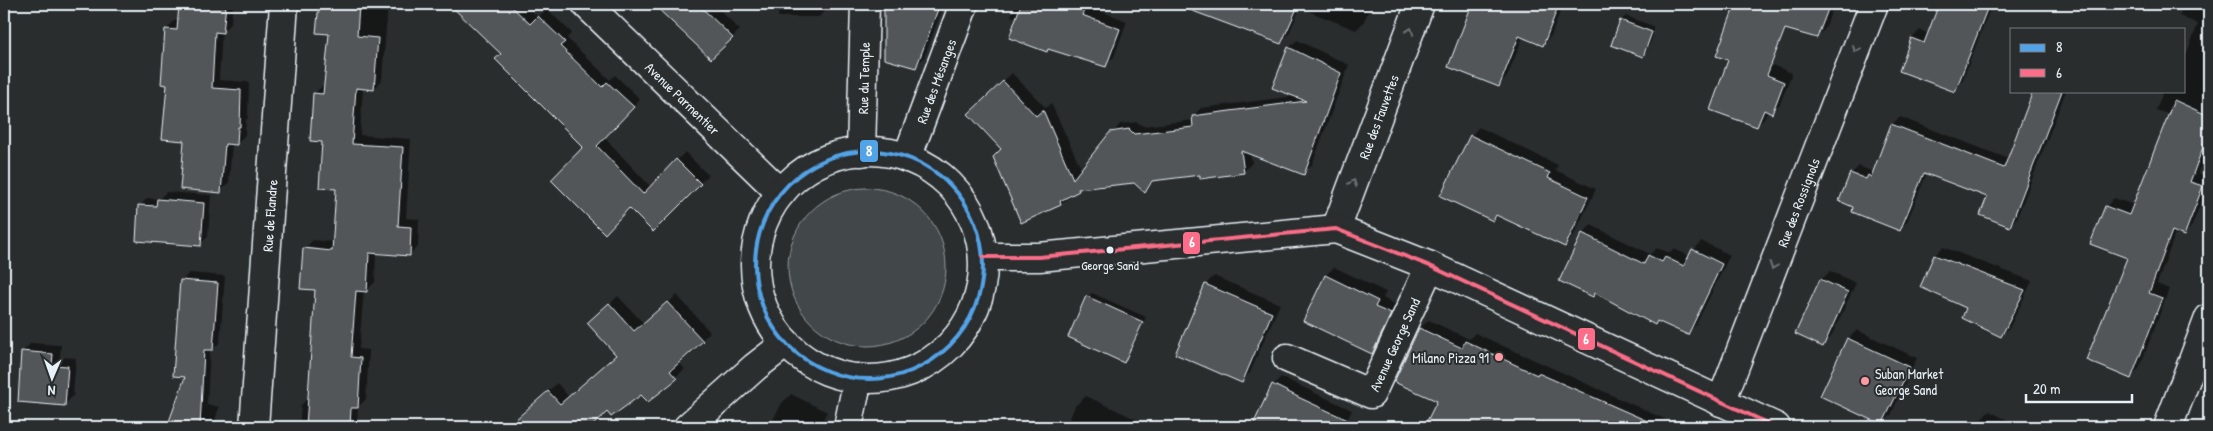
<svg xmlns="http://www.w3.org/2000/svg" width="2213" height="431" font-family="'Patrick Hand',sans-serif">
<rect width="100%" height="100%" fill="#2a2d2e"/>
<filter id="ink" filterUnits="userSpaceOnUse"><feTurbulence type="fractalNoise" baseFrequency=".02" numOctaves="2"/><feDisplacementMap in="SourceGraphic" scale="10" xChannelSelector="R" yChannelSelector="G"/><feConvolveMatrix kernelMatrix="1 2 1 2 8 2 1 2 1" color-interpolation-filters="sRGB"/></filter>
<g filter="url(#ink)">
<path fill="#424648" stroke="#959ca0" d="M788 267a79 79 0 1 1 158 0a79 79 0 1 1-158 0Z"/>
<path fill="#0007" d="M 181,4 L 233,4 L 231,23 L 222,32 L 219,80 L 249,82 L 248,118 L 246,120 L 245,135 L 237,144 L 232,143 L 229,183 L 221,191 L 185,139 L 168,83 L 166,30 L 174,21 L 179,21 Z
M 321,4 L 388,4 L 382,80 L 374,89 L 363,88 L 360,135 L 411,139 L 406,218 L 419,219 L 418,247 L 409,255 L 376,253 L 375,282 L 366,291 L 364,290 L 359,349 L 369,350 L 366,399 L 358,407 L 357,427 L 299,427 L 301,405 L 309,397 L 316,289 L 305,248 L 313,240 L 334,242 L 338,188 L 323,140 L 314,94 L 323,85 L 325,85 L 330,33 L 318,32 Z
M 451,4 L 524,4 L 538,17 L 547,9 L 572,33 L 567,38 L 610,80 L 615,75 L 640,99 L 604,137 L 651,187 L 685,152 L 708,175 L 653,230 L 630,206 L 585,147 L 503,54 Z
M 652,4 L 714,4 L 740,30 L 711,58 L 663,11 L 661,13 Z
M 779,4 L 827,4 L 827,9 L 819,17 L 778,17 Z
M 885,4 L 944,4 L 924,58 L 916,66 L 885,59 Z
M 1016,4 L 1091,4 L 1090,7 L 1127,21 L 1114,57 L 1105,65 L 1049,48 L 1047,51 L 1017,18 L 1011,16 Z
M 1238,4 L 1371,4 L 1364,22 L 1356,30 L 1300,8 L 1289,34 L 1281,42 L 1231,23 Z
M 1477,4 L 1563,4 L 1551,36 L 1543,44 L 1523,37 L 1507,77 L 1499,85 L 1470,22 Z
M 1759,4 L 1834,4 L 1825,29 L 1816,37 L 1755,15 Z
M 1941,4 L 1992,4 L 1962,82 L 1954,90 L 1901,70 L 1912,38 L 1920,30 L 1929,34 Z
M 2184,4 L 2209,4 L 2209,143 L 2198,173 L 2209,177 L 2209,182 L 2192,226 L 2184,235 L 2176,232 L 2157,284 L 2169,289 L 2139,369 L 2130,377 L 2128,257 L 2106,207 L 2114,198 L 2134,205 L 2170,115 L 2156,110 L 2163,91 L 2184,91 L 2184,60 L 2198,24 L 2179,16 Z
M 1626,16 L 1653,26 L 1653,36 L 1647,51 L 1643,55 L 1612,45 L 1621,20 Z
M 1297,40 L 1349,65 L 1312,165 L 1303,174 L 1250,153 L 1252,163 L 1243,172 L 1201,173 L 1155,179 L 1145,192 L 1134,182 L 1082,187 L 1061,204 L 1003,149 L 970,114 L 1012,73 L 1046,108 L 1051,103 L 1082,170 L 1120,124 L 1137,122 L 1143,126 L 1193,120 L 1193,116 L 1201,108 L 1295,96 L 1289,48 Z
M 1738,51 L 1792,73 L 1780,104 L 1772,112 L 1768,111 L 1765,117 L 1757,126 Z
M 2034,91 L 2066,91 L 2017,218 L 2010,225 L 1988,196 L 1927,173 L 1907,222 L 1900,230 L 1855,206 L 1851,174 L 1859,166 L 1873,172 L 1875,169 L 1892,124 L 1900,117 L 2009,159 Z
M 1479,127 L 1558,165 L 1555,170 L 1596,189 L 1573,237 L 1565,245 L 1498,215 L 1493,220 L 1471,136 Z
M 166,192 L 211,195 L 208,237 L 200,244 L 140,206 L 147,198 L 159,199 Z
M 1591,225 L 1650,254 L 1657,248 L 1670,253 L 1674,249 L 1690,256 L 1701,241 L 1730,255 L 1696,325 L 1688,333 L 1659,320 L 1655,324 L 1596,292 L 1592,296 L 1583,233 Z
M 1943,247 L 2032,281 L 2010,327 L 2001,336 L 1968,307 L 1935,255 Z
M 1334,267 L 1386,292 L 1383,298 L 1398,306 L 1380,344 L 1372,353 L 1326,275 Z
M 1830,271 L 1856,283 L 1831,337 L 1822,345 L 1821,280 Z
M 189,273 L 225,276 L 220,342 L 213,349 L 210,349 L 207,404 L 219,407 L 213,427 L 168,427 L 187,375 L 181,281 Z
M 1214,276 L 1280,304 L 1250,373 L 1241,381 L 1177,354 L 1206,284 Z
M 1092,293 L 1146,317 L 1128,357 L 1124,361 L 1087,297 Z
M 677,295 L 710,332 L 678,362 L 685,369 L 648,400 L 641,393 L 607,411 L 586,427 L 509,427 L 557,383 L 569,397 L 618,354 L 598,315 L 618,296 L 644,324 Z
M 1429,320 L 1469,339 L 1475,333 L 1682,427 L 1502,427 L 1489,421 L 1486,427 L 1439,427 L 1428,422 L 1438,401 L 1396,381 L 1420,328 Z
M 1857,330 L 1917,358 L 1891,415 L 1882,424 L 1822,395 L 1848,339 Z
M 31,343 L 61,345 L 60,357 L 76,358 L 73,396 L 64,405 L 22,352 Z
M 1281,377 L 1352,410 L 1344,427 L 1254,426 L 1273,385 Z
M 791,394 L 827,412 L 819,427 L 769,427 L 782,403 Z
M 1086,396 L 1153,427 L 1066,427 L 1075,406 Z
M 1989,411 L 2022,427 L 1977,427 L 1981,420 Z
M 2062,424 L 2069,427 L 2060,427 Z"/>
<path fill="#535759" stroke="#e8f1f8" d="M 179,4 L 226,4 L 223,33 L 215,32 L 212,88 L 241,90 L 240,127 L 238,127 L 237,145 L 225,144 L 221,193 L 180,189 L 184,141 L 162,139 L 167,85 L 161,84 L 165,29 L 177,30 Z
M 319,4 L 359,4 L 357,36 L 378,38 L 374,90 L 356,88 L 352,144 L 403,147 L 398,226 L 411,227 L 410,256 L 369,253 L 367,292 L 356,291 L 351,357 L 361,358 L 358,408 L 351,408 L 350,427 L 306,427 L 315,290 L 300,289 L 303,248 L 332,251 L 336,189 L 319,188 L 322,142 L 310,141 L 313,93 L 323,94 L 329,34 L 316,33 Z
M 449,4 L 509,4 L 530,24 L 538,16 L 565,42 L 560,46 L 602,87 L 607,82 L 634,107 L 597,146 L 643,194 L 676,159 L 701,184 L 653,232 L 629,208 L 605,234 L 551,180 L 583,147 L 495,59 L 501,54 Z
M 653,4 L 698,4 L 733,38 L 711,59 Z
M 884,4 L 940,4 L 916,68 L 884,59 Z
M 1021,4 L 1087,4 L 1082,15 L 1120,29 L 1106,67 L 1048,49 L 1047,52 L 1009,38 Z
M 1183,4 L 1299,4 L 1281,44 L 1182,7 Z
M 1472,4 L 1559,4 L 1543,46 L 1519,36 L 1499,87 L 1448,67 Z
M 1726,4 L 1830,4 L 1817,38 L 1785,29 L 1767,75 L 1784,82 L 1772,114 L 1764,110 L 1757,127 L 1710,110 L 1728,60 L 1716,56 L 1733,10 L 1725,7 Z
M 1939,4 L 1989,4 L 1955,92 L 1899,71 L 1911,38 L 1924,43 Z
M 1620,20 L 1652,32 L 1643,57 L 1611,45 Z
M 1288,47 L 1341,73 L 1304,175 L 1241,151 L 1244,173 L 1200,179 L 1200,175 L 1152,181 L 1145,193 L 1134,183 L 1078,189 L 1079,191 L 1060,201 L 1061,205 L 1021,223 L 993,157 L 1001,149 L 968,114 L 1003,81 L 1036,116 L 1043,110 L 1073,179 L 1110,132 L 1129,129 L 1134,134 L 1193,127 L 1192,116 L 1306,101 L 1272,88 Z
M 2033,91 L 2062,91 L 2010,227 L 1980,215 L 1987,197 L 1924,173 L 1900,231 L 1852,212 L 1853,207 L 1839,201 L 1850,173 L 1866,179 L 1868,175 L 1871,177 L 1891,124 L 2004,168 Z
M 2174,100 L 2209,116 L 2209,131 L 2190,182 L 2203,186 L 2184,236 L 2172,231 L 2149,293 L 2162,298 L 2131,379 L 2086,360 L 2127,258 L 2090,244 L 2105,206 L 2129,215 Z
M 1470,135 L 1550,173 L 1548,178 L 1588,197 L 1565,247 L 1496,215 L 1493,221 L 1440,196 Z
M 157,199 L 204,203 L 201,246 L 136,241 L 138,205 L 156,206 Z
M 1582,233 L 1644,264 L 1648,255 L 1662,262 L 1665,257 L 1684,266 L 1692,249 L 1722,264 L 1688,335 L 1657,321 L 1655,325 L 1595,293 L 1593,297 L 1559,281 Z
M 1934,255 L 2025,290 L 2001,337 L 1962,318 L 1966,308 L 1920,287 Z
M 1325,275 L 1378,301 L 1375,307 L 1391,314 L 1372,354 L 1303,321 Z
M 1820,279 L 1848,292 L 1823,347 L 1795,334 Z
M 180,280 L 218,283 L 213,350 L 204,350 L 200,427 L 167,427 L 185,377 L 173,376 Z
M 1205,284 L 1272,313 L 1242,383 L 1175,354 Z
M 1086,296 L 1143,322 L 1124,363 L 1068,337 Z
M 667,302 L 703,341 L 670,371 L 677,379 L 648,402 L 641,395 L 611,417 L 607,412 L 591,427 L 507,427 L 548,391 L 560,404 L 616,355 L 587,323 L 609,303 L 634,331 Z
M 1419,328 L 1462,348 L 1465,341 L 1537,375 L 1538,373 L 1661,427 L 1424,427 L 1437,401 L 1394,382 Z
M 1847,338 L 1910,367 L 1882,425 L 1820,396 Z
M 21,351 L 53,354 L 52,365 L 68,366 L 65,406 L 18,402 Z
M 1272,384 L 1300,398 L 1363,427 L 1252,427 Z"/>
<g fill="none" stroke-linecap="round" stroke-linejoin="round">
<defs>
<g id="minor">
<path id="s1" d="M 586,4 L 781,193"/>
<circle cx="869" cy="265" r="114"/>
<path id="s2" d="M 861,152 L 865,4"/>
<path id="s3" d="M 907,158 L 964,4"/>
<path id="s4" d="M 1336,229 L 1420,4"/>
<path d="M 983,257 L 1039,257 L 1336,229 L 1430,266 L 1776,427"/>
<path id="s5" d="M 1287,358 L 1371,394 L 1430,266"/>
<path id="s6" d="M 1721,402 L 1874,4"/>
<path id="s7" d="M 254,427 L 284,4"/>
<path d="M 688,427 L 755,367 L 786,343"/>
<path d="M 848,427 L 858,378"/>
<path d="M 2168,427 L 2209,318"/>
</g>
</defs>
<use href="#minor" stroke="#e8f1f8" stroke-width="31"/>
<use href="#minor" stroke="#2a2d2e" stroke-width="28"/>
<defs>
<path id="bus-1" d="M755 265a114 114 0 1 1 228 0a114 114 0 1 1-228 0Z"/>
<path id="bus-2" d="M 983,257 L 1039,257 L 1336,229 L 1430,266 L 1776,427"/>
</defs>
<use href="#bus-1" stroke="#2a2d2e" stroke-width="8"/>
<use href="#bus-2" stroke="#2a2d2e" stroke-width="8"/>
<use href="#bus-1" stroke="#53a3e8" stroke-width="4"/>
<use href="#bus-2" stroke="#fb6d88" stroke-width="4"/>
</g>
<defs><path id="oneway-chevron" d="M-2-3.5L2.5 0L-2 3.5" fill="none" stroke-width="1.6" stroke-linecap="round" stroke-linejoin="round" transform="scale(1.25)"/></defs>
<g stroke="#6c7275">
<use href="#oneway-chevron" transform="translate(1410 31) rotate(-69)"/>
<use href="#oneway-chevron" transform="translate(1856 49) rotate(111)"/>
<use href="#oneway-chevron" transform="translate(1353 183) rotate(-69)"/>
<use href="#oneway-chevron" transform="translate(1773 266) rotate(111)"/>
</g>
</g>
<circle fill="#e8f1f8" stroke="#2a2d2e" stroke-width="2" cx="1110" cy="250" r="4.5"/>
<g fill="#ff9aa2" stroke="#2a2d2e" stroke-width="2">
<circle cx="1499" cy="357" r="5"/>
<circle cx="1865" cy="381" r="5"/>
</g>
<g text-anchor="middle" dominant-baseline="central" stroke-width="4" stroke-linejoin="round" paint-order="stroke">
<g font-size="13" fill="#e8f1f8" stroke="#2a2d2e">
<text x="1110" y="265">George Sand</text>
</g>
<g font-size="14" fill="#e8f1f8" stroke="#2a2d2e">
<text stroke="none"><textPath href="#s2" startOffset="74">Rue du Temple</textPath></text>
<text stroke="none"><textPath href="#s3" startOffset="82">Rue des Mésanges</textPath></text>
<text stroke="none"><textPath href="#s1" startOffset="135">Avenue Parmentier</textPath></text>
<text stroke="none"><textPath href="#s4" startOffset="120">Rue des Fauvettes</textPath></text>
<text stroke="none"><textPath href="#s6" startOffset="214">Rue des Rossignols</textPath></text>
<text stroke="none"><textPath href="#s7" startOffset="212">Rue de Flandre</textPath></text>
<text stroke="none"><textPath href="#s5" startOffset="146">Avenue George Sand</textPath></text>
</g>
<g font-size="14" fill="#e8f1f8" stroke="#2a2d2e" text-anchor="end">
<text x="1489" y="357">Milano Pizza 91</text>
<text x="1875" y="373" text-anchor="start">Suban Market<tspan x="1875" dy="16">George Sand</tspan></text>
</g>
</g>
<g stroke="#2a2d2e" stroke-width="2">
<rect x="859" y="139" width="20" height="24" rx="5" fill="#53a3e8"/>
<rect x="1182" y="231" width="19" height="24" rx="5" fill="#fb6d88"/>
<rect x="1577" y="327" width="19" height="24" rx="5" fill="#fb6d88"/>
</g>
<g font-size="14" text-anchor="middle" font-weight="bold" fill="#fff">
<text x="869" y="156">8</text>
<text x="1192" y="247">6</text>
<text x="1586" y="344">6</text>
</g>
<rect width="2213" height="431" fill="none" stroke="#2a2d2e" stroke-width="20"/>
<rect x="10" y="10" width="2193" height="411" fill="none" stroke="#e8f1f8" stroke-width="2" filter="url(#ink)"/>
<rect x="2010" y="28" width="175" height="65" fill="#2a2d2e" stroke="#767b7f"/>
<rect x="2020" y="44" width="25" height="8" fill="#53a3e8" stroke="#767b7f"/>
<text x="2056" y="52" font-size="15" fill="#e8f1f8">8</text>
<rect x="2020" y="69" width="25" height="8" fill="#fb6d88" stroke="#767b7f"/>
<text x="2056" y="78" font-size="15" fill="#e8f1f8">6</text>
<g transform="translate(52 378) rotate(182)" stroke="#2a2d2e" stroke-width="4" paint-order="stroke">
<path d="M0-4L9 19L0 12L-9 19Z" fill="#e8f1f8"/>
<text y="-8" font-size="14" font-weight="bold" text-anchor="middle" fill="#e8f1f8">N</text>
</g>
<path d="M2026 394v8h106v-8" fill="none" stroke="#e8f1f8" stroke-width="2.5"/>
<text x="2033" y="394" font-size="15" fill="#e8f1f8" stroke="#2a2d2e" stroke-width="4" paint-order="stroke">20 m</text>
</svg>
